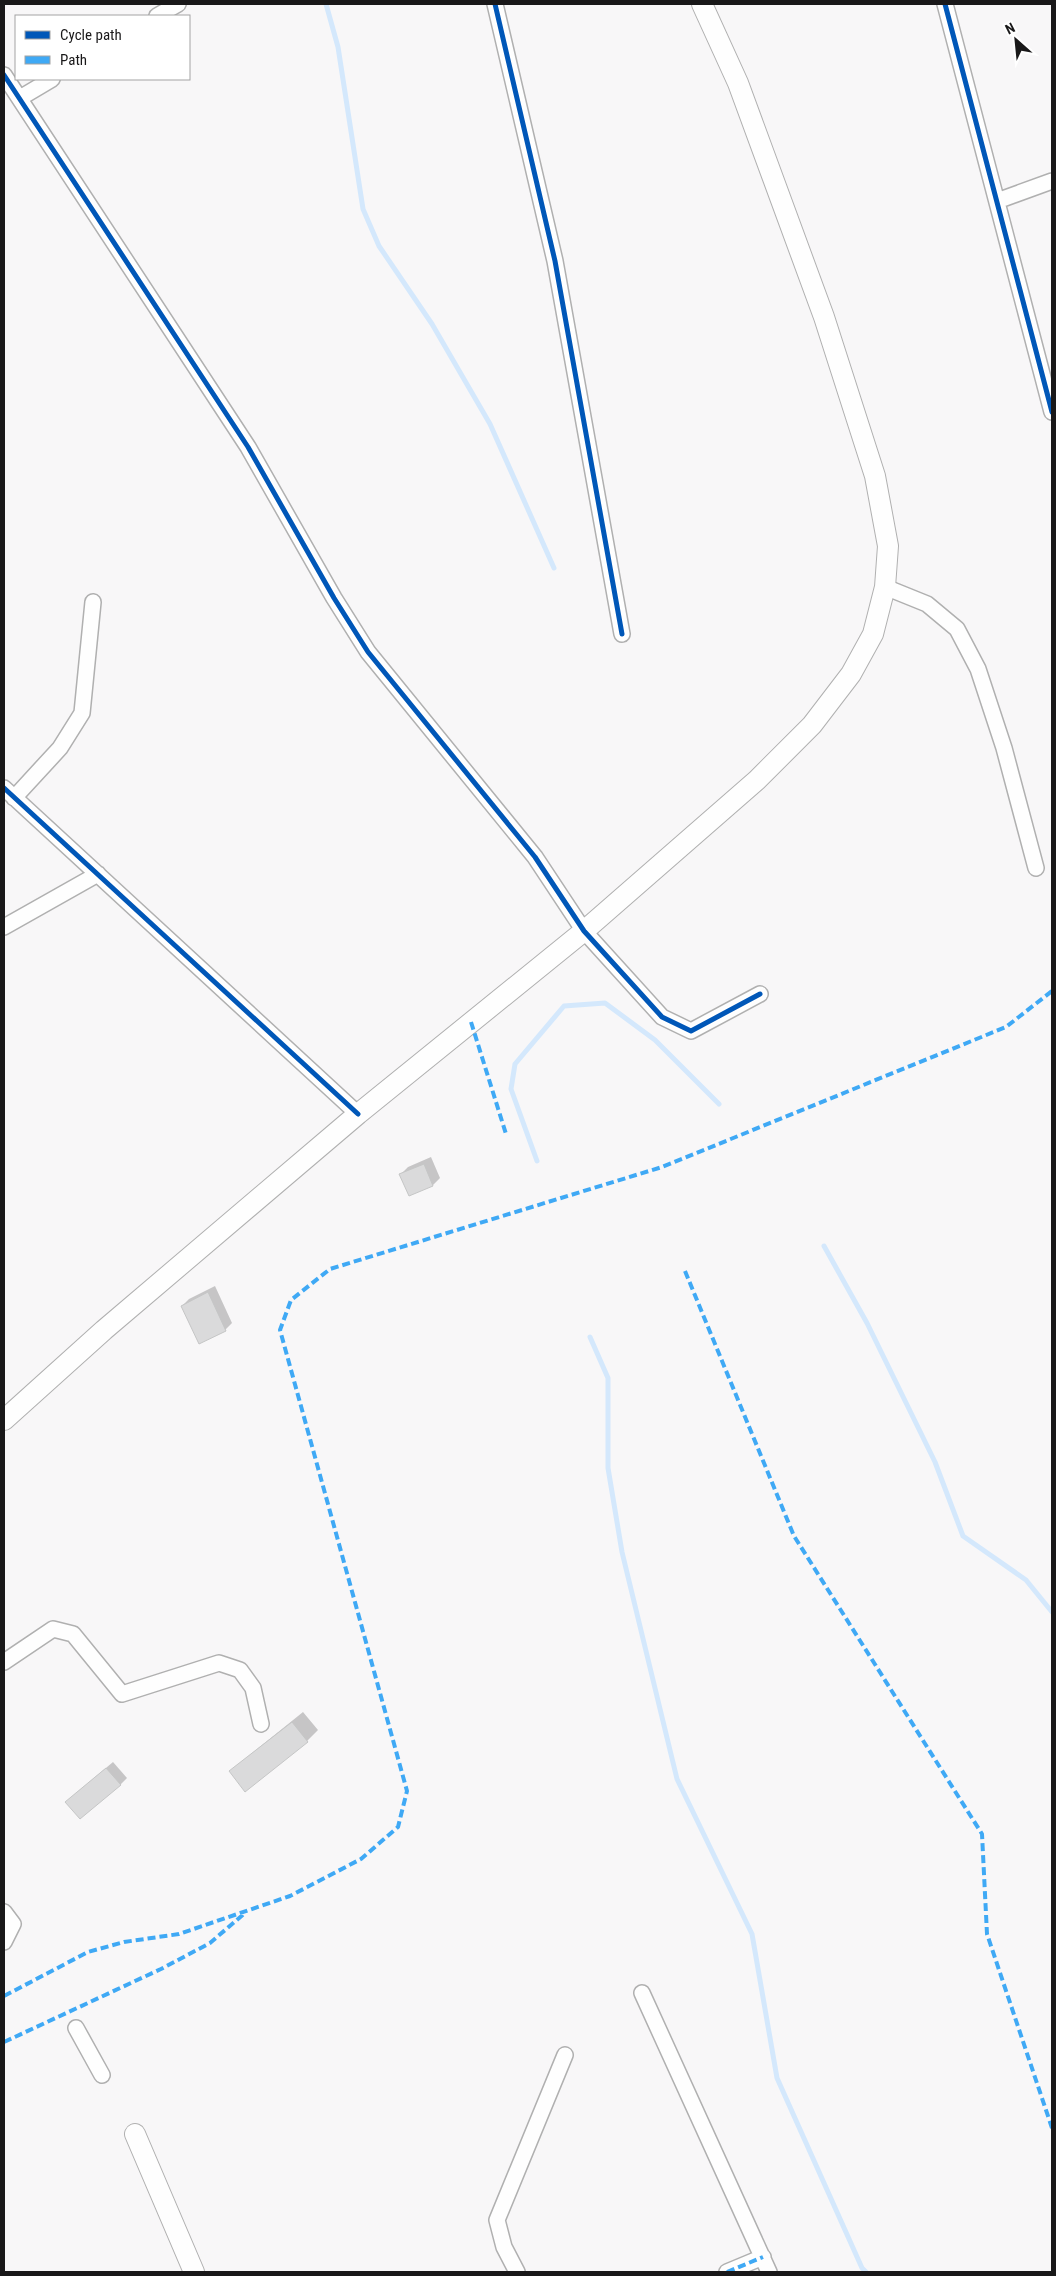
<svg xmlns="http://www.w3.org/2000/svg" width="1056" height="2276" font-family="'Roboto Condensed',sans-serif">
<rect width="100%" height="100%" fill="#f8f7f8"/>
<path fill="#0003" d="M 431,1157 L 440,1178 L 433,1185 L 409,1194 L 401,1174 L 408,1167 Z
M 215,1286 L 232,1323 L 225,1330 L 182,1306 L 189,1299 Z
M 303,1712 L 318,1730 L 307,1741 L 230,1771 Z
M 113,1762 L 127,1778 L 120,1785 L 74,1795 Z"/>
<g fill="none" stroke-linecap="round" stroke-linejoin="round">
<path stroke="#d4e8fc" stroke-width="5" d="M 326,4 L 338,47 L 363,209 L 379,246 L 432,324 L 490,424 L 554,568
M 537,1161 L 511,1089 L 515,1064 L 564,1006 L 605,1003 L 655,1040 L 719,1104
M 824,1246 L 867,1323 L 935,1462 L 963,1536 L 1026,1580 L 1052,1612
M 590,1337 L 608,1378 L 608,1468 L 622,1552 L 677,1779 L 752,1934 L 777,2078 L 862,2268 L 866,2272"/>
</g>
<path fill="#dadadb" stroke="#c5c6c6" d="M 424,1164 L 433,1186 L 409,1196 L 399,1174 Z
M 208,1292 L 226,1331 L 199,1344 L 181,1306 Z
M 292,1722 L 308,1742 L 245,1792 L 229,1771 Z
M 106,1768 L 121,1785 L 80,1819 L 65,1802 Z"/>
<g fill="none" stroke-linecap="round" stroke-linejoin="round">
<defs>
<path id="minor" d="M 495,4 L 555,261 L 622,634
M 945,4 L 1052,412
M 157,16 L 178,4
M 4,75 L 248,447 L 334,598 L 368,652 L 535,857 L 584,931 L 662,1017 L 691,1031 L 760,994
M 20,98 L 52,79
M 997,201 L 1052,181
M 885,587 L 927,604 L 957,629 L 978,669 L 1004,748 L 1036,868
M 4,788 L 358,1114
M 14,798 L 60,748 L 82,713 L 93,602
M 4,927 L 98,874
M 4,1662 L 53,1629 L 73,1634 L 122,1694 L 219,1663 L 240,1670 L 253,1688 L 261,1724
M 4,1912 L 13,1924 L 4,1942
M 642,1993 L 769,2272
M 76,2028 L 102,2075
M 517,2272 L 504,2247 L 497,2220 L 565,2055
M 727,2272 L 763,2257"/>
<path id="secondary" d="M 4,1420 L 104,1330 L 358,1114 L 584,931 L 757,780 L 812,725 L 851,674 L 873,634 L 885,587 L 888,546 L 875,476 L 824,317 L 738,83 L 702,4
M 135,2134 L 194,2272"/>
</defs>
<use href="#minor" stroke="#b0b0b0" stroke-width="18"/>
<use href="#secondary" stroke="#b0b0b0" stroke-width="22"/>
<use href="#minor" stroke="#fefefe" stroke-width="15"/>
<use href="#secondary" stroke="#fefefe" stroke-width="20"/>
<path stroke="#3fa9f5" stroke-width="4" stroke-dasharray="8 4" stroke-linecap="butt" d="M 471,1022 L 506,1134
M 685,1271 L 794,1536 L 982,1834 L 987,1934 L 1052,2128
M 4,1996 L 88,1952 L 124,1942 L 179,1934 L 290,1896 L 361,1859 L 398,1827 L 407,1791 L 280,1330 L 291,1300 L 330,1269 L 662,1167 L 1006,1027 L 1052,991
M 4,2042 L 161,1969 L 210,1943 L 245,1913
M 727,2272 L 763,2257"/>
<defs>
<path id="cycleway" d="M 495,4 L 555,261 L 622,634
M 945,4 L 1052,412
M 4,75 L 248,447 L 334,598 L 368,652 L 535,857 L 584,931 L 662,1017 L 691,1031 L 760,994
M 4,788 L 358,1114"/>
</defs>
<use href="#cycleway" stroke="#fff" stroke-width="8"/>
<use href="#cycleway" stroke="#0057b8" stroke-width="5"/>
</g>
<rect width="1056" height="2276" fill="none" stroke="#191819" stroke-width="10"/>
<rect x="15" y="15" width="175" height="65" fill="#ffffff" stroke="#a3a3a3"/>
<rect x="25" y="31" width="25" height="8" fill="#0057b8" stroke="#a3a3a3"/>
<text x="60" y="40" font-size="15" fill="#191819">Cycle path</text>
<rect x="25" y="56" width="25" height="8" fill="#3fa9f5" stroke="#a3a3a3"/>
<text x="60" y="65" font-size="15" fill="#191819">Path</text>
<g transform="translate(1016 40) rotate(333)" stroke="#ffffff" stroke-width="4" paint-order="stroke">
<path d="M0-4L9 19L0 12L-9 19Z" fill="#191819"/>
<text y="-8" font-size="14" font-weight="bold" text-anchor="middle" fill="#191819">N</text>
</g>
</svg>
